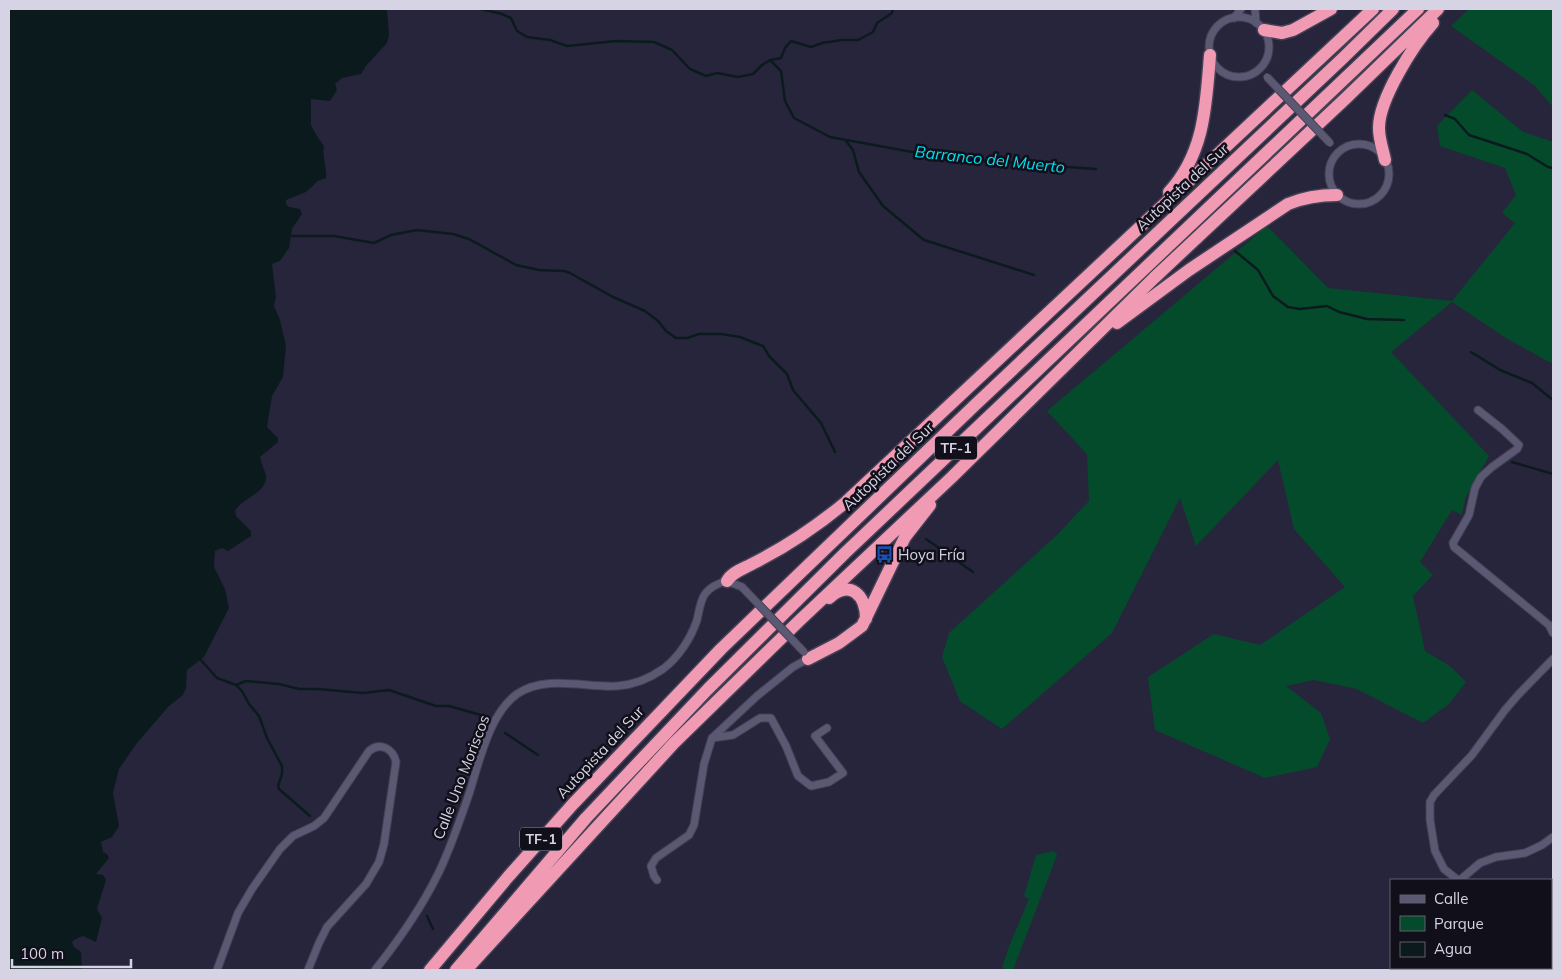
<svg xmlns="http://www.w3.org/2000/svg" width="1562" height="979" font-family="Mulish,sans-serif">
<rect width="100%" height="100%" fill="#27253c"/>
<path fill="#044b2c" d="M 1469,9 L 1553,9 L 1553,107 L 1534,85 L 1451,26 Z
M 1472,90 L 1523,132 L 1553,142 L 1553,364 L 1506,338 L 1452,302 L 1391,352 L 1489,456 L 1465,499 L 1462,515 L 1452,510 L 1420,562 L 1433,575 L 1413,596 L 1425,651 L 1450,666 L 1466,682 L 1449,704 L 1423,723 L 1357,689 L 1314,680 L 1286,686 L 1321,713 L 1330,739 L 1317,767 L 1265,778 L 1155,730 L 1148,677 L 1214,634 L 1260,645 L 1345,587 L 1294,529 L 1278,460 L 1196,546 L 1180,498 L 1112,633 L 1002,729 L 960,701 L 942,657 L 949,633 L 1056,536 L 1089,501 L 1087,454 L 1047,411 L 1267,226 L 1328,288 L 1452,301 L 1515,223 L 1502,213 L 1516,195 L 1505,168 L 1440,146 L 1437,126 Z
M 1054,851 L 1057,855 L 1013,970 L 1002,968 L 1010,944 L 1029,899 L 1024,896 L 1036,855 Z"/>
<path fill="#0b1b1d" d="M 9,9 L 387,9 L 389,35 L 387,43 L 366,66 L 361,74 L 342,78 L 335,84 L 337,90 L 330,101 L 311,99 L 311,125 L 317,136 L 324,146 C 322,157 327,167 326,178 L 318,181 L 306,192 L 286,200 L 286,204 L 289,207 L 300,209 L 302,214 L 292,229 L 289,248 L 280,261 L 272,264 L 276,297 L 274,306 L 280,320 L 286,346 L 283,377 L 272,396 L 267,427 L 278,438 L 278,442 L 260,457 C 261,464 265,470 266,476 C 268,493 241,498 235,511 L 236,516 L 251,531 L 251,536 L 228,551 L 222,548 L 215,551 L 214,567 L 225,589 L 229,608 L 204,657 L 187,670 L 186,688 L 183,695 L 168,707 L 137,743 L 119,769 L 113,793 L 119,826 L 112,837 L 101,842 L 103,852 L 107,854 L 109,858 L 96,874 L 103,875 L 106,880 L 97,909 L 102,918 L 96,942 L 83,936 L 76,939 L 72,942 L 74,947 L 81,952 L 82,970 L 9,970 Z"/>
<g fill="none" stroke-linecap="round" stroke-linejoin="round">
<path stroke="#0b1b1d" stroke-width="2.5" d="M 481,9 L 502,14 L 511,18 L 517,31 L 527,37 L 550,40 L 567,46 L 616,41 L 654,42 L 672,50 L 690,69 L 706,76 L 717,73 L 738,77 L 753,74 L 762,65 L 770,60 L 781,71 L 785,101 L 794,118 L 830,137 L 945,158 L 1096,169
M 771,60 L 781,58 L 785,48 L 791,41 L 811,47 L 822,43 L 842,40 L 858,40 L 873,32 L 877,23 L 892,13 L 893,9
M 1445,115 L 1455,119 L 1469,135 L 1527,154 L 1548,167 L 1553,168
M 846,141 L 853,150 L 859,172 L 883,206 L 924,240 L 1034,275
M 292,236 L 334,236 L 374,243 L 391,235 L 417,230 L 453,234 L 469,239 L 516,265 L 539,270 L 564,271 L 570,273 L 613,297 L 645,311 L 658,321 L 666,331 L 676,338 L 687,338 L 699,334 L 721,334 L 740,337 L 763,346 L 769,356 L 787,374 L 793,390 L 821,423 L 835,452
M 1235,251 L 1258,270 L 1273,296 L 1288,307 L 1300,309 L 1327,306 L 1339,312 L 1367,319 L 1404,320
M 1471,352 L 1500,370 L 1532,383 L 1553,400
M 1512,462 L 1553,474
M 926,539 L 973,572
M 200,659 L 217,678 L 236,685 L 242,691 L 249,704 L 259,716 L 267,738 L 282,766 L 282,774 L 278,786 L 279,789 L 310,816
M 236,685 L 246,681 L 279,684 L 299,689 L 317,689 L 363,693 L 389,690 L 436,706 L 449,706 L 481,715
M 505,733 L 538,755
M 427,916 L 433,929"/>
<defs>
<path id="street" d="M 1255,9 L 1256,23
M1209 47a30 30 0 1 1 60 0a30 30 0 1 1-60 0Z
M 1234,18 L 1241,9
M1329 174a30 30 0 1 1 60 0a30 30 0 1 1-60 0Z
M 1478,410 L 1502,429 L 1519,445 L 1517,449 L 1492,467 L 1481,477 L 1475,488 L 1469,515 L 1453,543 L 1454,547 L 1549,625 L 1553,633
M 712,738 L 733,735 L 760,718 L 771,718 L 786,746 L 798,776 L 811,786 L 829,782 L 843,773 L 815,736 L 827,728
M 657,880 L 654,876 L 651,866 L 656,858 L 689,835 L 694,825 L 704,764 L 712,738 L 757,696 L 793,667 L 808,659 L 807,657
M 1458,880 L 1444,869 L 1435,851 L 1430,820 L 1430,802 L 1434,795 L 1472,755 L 1505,710 L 1518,695 L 1553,659
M 1460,880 L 1480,863 L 1496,857 L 1525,853 L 1542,845 L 1553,837
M 1551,928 L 1553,925
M 1551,967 L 1553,962
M 217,970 L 238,913 L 252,889 L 280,849 L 293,836 L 314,826 L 324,818 L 369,751 C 380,742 393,748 396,762 L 384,844 L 379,862 L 366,884 L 327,927 L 319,943 L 308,970
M 375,970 C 399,940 422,907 439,872 C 451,847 460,820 469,794 C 479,763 489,714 517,694 C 546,674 586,688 617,686 C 634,685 650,678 663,669 C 679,657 691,638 697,620 C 699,612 700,601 705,594 C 710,587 719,583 727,581 L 742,587
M 1442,970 L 1442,968
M 1514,970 L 1516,968"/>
<path id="highway" d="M 1264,30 L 1282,33 L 1293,30 L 1331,9
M 1385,160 C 1383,150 1379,139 1379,129 C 1378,100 1414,44 1433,23
M 1169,192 C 1205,153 1206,104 1210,55
M 1117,323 L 1189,270 L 1288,204 C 1305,197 1319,195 1337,195
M 727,581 C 732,572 743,569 752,564 C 786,547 817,526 846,502 L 1373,9
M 829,598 C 850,579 866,595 866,619
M 808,659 L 839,643 L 862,626 L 905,537 L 930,505
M 430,970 L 508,877 L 573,804 L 721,649 L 975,405 L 1343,58 L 1393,9
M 456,970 L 586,818 L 708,689 L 845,553 L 1418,9
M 466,970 L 674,743 L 799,621 L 952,477 L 1154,278 L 1345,99 L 1438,9"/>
</defs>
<use href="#street" stroke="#444154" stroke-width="9"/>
<use href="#highway" stroke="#444154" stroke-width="15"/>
<use href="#street" stroke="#5b5873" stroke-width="7"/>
<use href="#highway" stroke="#f19ab4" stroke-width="12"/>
<defs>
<path id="street-bridge" d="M 1267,77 L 1330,143
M 742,587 L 804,652"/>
</defs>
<use href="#street-bridge" stroke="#444154" stroke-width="9" stroke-linecap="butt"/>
<use href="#street-bridge" stroke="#5b5873" stroke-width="7"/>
</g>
<defs>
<symbol id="bus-bare" viewBox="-9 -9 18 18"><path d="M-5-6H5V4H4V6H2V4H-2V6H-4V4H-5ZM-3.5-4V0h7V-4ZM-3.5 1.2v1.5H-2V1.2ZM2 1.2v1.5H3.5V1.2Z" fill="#1a4fb4" stroke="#110f1a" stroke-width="2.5" paint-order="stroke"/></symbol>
</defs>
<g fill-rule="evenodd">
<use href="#bus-bare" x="872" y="542" width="25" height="25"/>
</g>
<g text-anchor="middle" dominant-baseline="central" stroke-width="5" stroke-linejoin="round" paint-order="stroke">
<g fill="#110f1a" stroke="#9b99a7" stroke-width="1">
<rect x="935" y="436.5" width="42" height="23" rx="4"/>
<rect x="520" y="827.5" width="42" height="23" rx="4"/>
</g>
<g font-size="14" font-weight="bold" fill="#d6d4e4">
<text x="956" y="448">TF-1</text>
<text x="541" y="839">TF-1</text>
</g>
<g font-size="15" fill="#d6d4e4" stroke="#110f1a">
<text transform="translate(1182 187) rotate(-43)">Autopista del Sur</text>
<text transform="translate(888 466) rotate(-44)">Autopista del Sur</text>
<text transform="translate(600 752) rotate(-47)">Autopista del Sur</text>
<text transform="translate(461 777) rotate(-69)">Calle Uno Moriscos</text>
</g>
<g font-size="15" fill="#d6d4e4" stroke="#110f1a" text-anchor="start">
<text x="898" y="554">Hoya Fría</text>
</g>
<g font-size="16" font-style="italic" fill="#00e0f1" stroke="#110f1a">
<text transform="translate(990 159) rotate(6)">Barranco del Muerto</text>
</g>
</g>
<rect width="1562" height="979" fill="none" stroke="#d6d4e4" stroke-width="20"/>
<rect x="1390" y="879" width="162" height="90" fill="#110f1a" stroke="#605e6b"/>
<rect x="1400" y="895" width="25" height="8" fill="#5b5873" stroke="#605e6b"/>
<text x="1434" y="904" font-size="15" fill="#d6d4e4">Calle</text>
<rect x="1400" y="916" width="25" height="15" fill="#044b2c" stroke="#605e6b"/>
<text x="1434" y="929" font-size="15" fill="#d6d4e4">Parque</text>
<rect x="1400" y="942" width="25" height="15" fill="#0b1b1d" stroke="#605e6b"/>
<text x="1434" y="954" font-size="15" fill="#d6d4e4">Agua</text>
<path d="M12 959v8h119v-8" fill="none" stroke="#d6d4e4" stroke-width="2.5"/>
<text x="20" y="959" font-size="15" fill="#d6d4e4" stroke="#110f1a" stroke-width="4" paint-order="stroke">100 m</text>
</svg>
